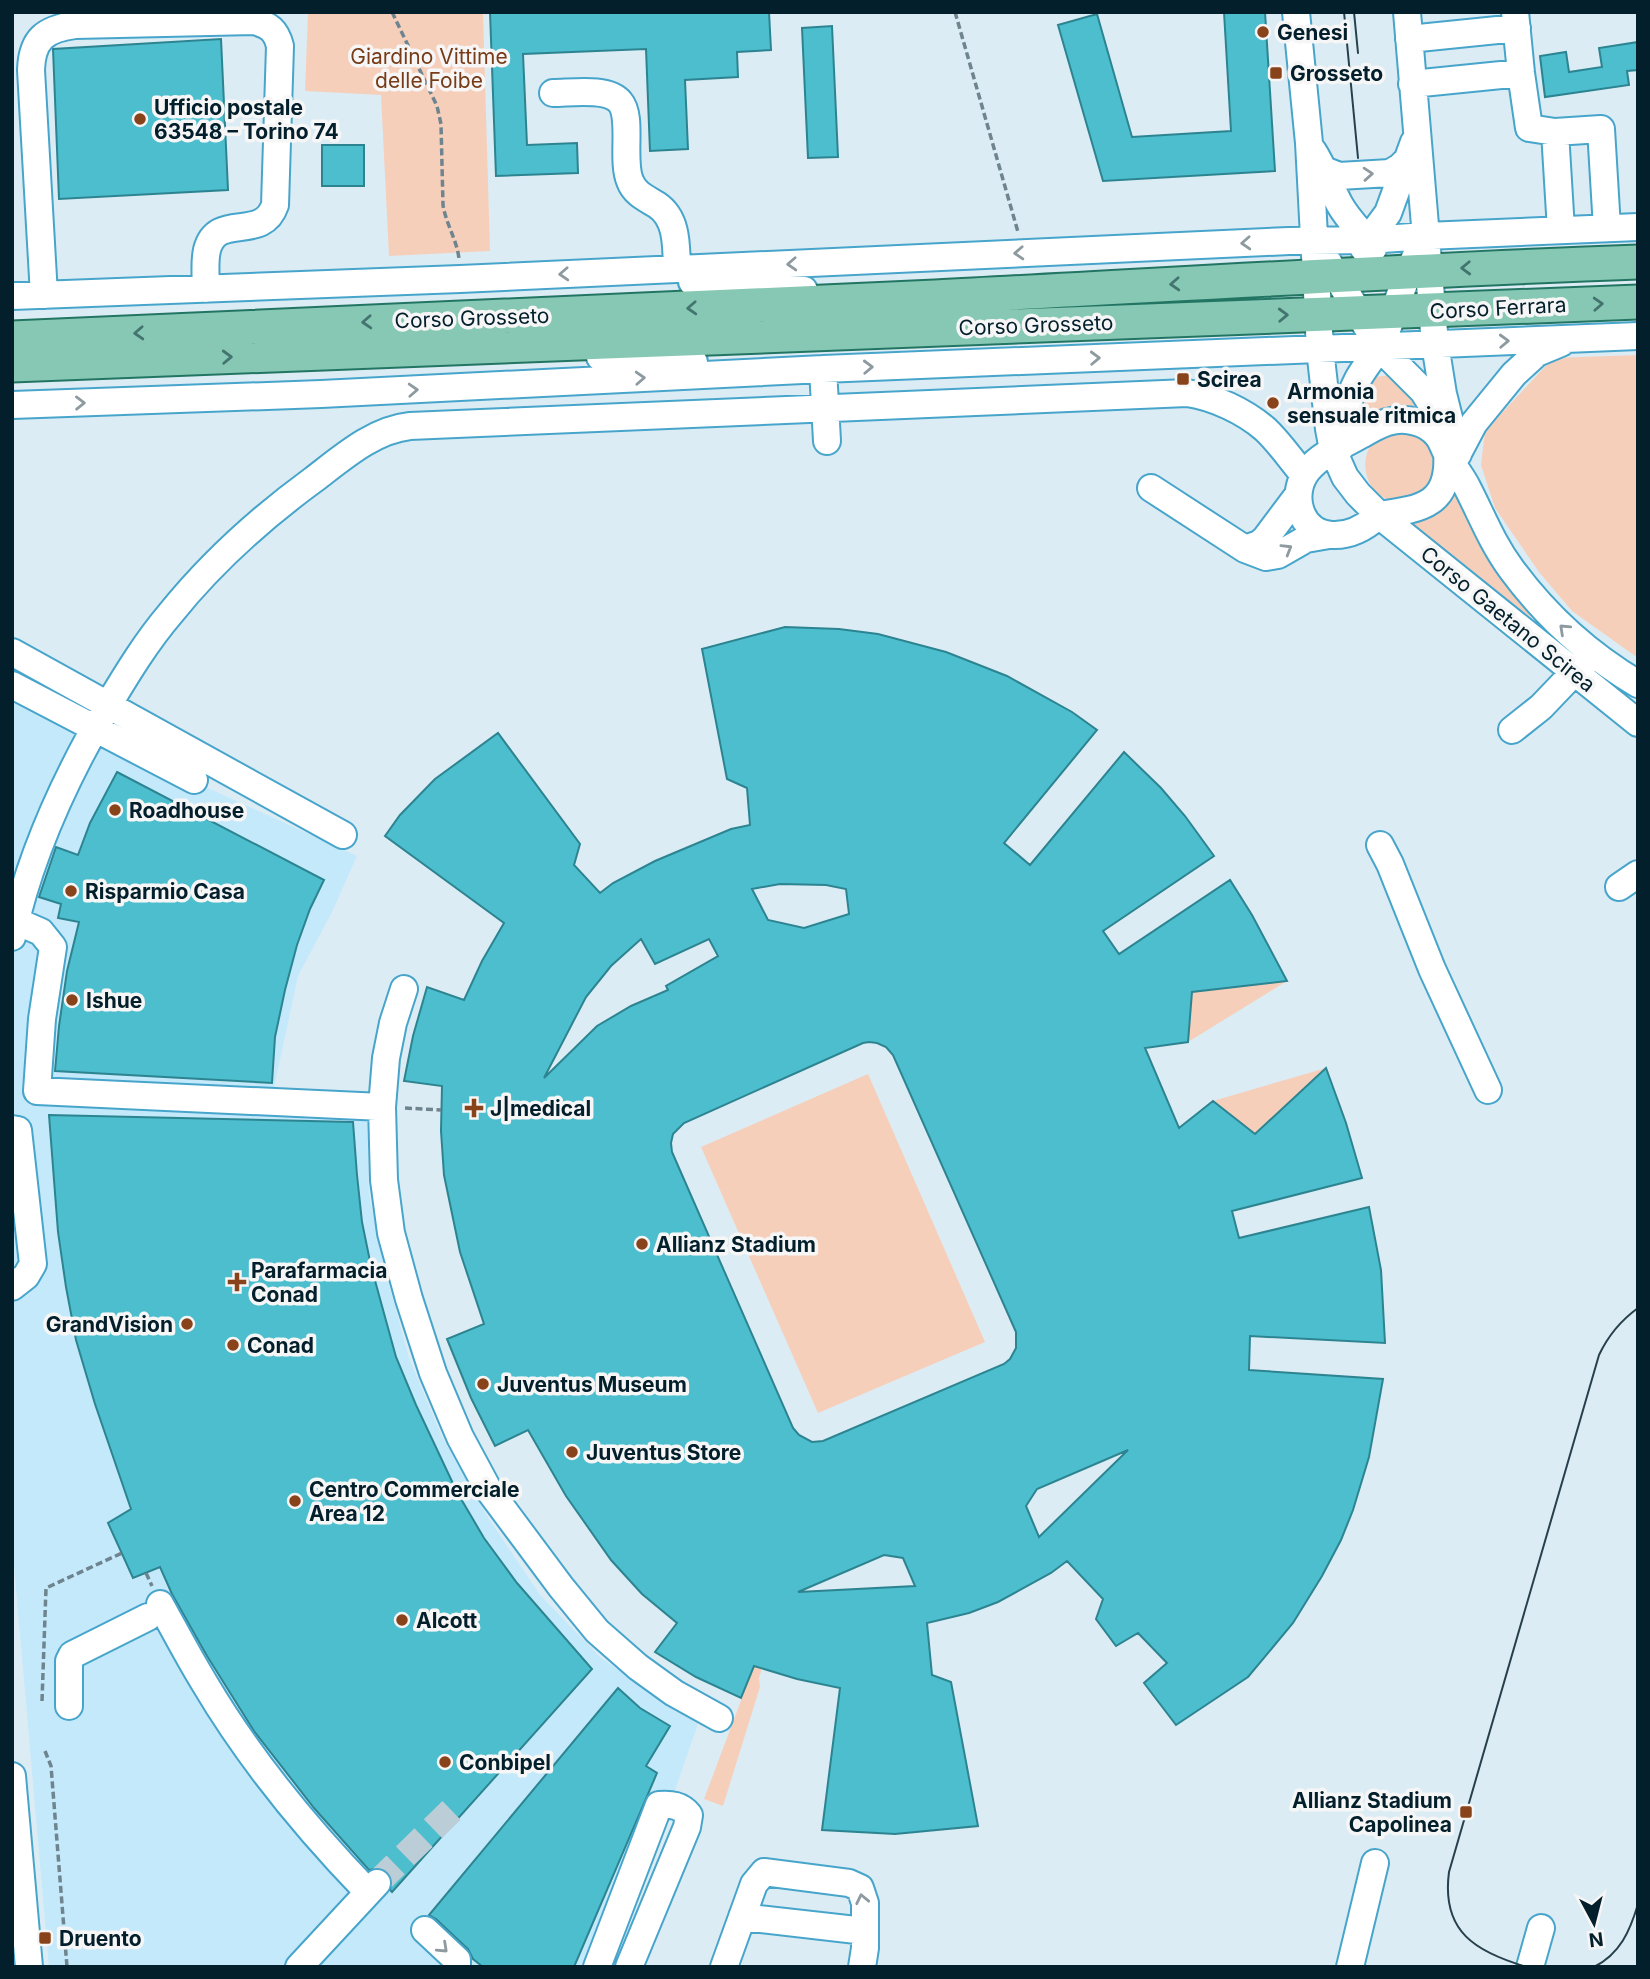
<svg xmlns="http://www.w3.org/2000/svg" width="1650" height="1979" font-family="Inter,sans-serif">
<rect width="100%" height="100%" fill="#dcecf4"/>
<path fill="#c4e9fb" d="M 12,703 L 35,709 L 357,856 L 332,912 L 298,976 L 269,1111 L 367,1117 L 369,1195 L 388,1281 L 409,1358 L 442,1437 L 489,1519 L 540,1595 L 601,1658 L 698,1724 L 613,1967 L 49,1967 L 12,1542 Z"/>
<path fill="#f6cfbb" d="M 308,12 L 483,12 L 490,251 L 389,256 L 381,95 L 305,91 Z
M 1638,355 L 1638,658 L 1572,611 L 1539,572 L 1495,508 L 1481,465 L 1485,431 L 1553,358 Z
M 1398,374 L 1426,410 L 1389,408 L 1353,414 L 1368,378 Z
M 1403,430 L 1428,440 L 1438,464 L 1425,494 C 1414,496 1397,502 1387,499 C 1364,491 1357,454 1377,439 C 1384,434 1395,432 1403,430 Z
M 1456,482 L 1536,613 L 1530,617 L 1406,519 Z
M 1263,935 L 1287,981 L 1188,1042 L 1191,992 L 1157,995 Z
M 1326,1068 L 1345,1117 L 1224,1155 L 1254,1134 L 1213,1101 Z
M 868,1074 L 985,1342 L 818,1413 L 701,1147 Z
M 754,1666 L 762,1668 L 759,1678 L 760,1687 L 723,1806 L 704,1799 Z"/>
<path fill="#4cbece" stroke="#2d8491" stroke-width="2" fill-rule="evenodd" d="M 490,12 L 769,12 L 771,50 L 737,52 L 738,77 L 685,80 L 688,149 L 650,151 L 646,49 L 523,54 L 527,145 L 577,143 L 578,173 L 496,176 Z
M 1224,12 L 1265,12 L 1275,171 L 1103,181 L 1058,25 L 1097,14 L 1132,137 L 1231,131 Z
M 832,26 L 838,157 L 808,158 L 802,28 Z
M 221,39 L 228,190 L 59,199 L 53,49 Z
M 1638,42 L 1638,70 L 1627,71 L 1629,85 L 1545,97 L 1540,56 L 1566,52 L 1569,72 L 1602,67 L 1599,48 Z
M 322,145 L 364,145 L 364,186 L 322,186 Z
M 785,627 L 839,629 L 878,634 L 946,652 L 1007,676 L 1072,712 L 1097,730 L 1004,843 L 1030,865 L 1124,752 L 1161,788 L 1185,816 L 1214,856 L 1103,931 L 1119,954 L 1230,880 L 1252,915 L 1287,981 L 1192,992 L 1188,1042 L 1145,1048 L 1179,1128 L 1213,1101 L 1255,1134 L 1326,1068 L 1346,1123 L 1362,1178 L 1232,1211 L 1239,1238 L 1369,1207 L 1381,1270 L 1385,1343 L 1250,1336 L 1249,1370 L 1383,1379 L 1369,1457 L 1353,1510 L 1341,1540 L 1322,1576 L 1293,1623 L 1248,1677 L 1176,1725 L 1144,1683 L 1167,1663 L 1138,1633 L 1116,1646 L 1096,1619 L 1103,1599 L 1067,1561 L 1051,1573 L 998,1602 L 969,1613 L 927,1623 L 932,1675 L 951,1682 L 978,1826 L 895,1834 L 822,1830 L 840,1688 L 797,1679 L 754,1666 L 741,1698 L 696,1677 L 655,1652 L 677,1623 L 642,1594 L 611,1560 L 566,1496 L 528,1430 L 495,1446 L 471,1398 L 447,1339 L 484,1324 L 460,1252 L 444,1175 L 441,1131 L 442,1086 L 404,1081 L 413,1036 L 427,987 L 464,1000 L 482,961 L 504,923 L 385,836 L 400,815 L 435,779 L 498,733 L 580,844 L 574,865 L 600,893 L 613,883 L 655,861 L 731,829 L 750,825 L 747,788 L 727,779 L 702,649 ZM 780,884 L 826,885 L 846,889 L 849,914 L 804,928 L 768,920 L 752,889 ZM 641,939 L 655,964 L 709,939 L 718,956 L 666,986 L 668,990 L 631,1006 L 597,1026 L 544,1078 L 586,997 L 611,966 ZM 869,1042 L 877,1043 L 886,1047 L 893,1055 L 1016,1332 L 1016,1348 L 1010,1359 L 1004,1364 L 823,1441 L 812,1442 L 799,1435 L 793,1428 L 679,1168 L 672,1152 L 671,1143 L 673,1134 L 684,1123 L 863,1043 ZM 1128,1450 L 1039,1537 L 1026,1506 L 1037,1489 ZM 884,1555 L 903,1558 L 915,1586 L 798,1592 Z
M 117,772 L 324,880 L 310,909 L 297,945 L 285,990 L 275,1037 L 272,1083 L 55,1071 L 59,1026 L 67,971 L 79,922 L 58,918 L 61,904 L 39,897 L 56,847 L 78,855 L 90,823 Z
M 49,1115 L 353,1122 L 357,1175 L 362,1222 L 371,1266 L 396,1357 L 416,1405 L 457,1492 L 484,1538 L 517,1583 L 592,1669 L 392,1892 L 390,1890 L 392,1879 L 388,1872 L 380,1868 L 369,1870 L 314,1808 L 254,1731 L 207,1656 L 172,1594 L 160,1567 L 133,1578 L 108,1523 L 131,1509 L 95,1404 L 76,1340 L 66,1287 L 58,1232 Z
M 618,1688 L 640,1708 L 670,1726 L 646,1766 L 657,1773 L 574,1967 L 483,1967 L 473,1959 L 468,1949 L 436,1919 L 429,1915 Z"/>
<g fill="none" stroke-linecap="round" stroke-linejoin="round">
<path stroke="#bbcdd6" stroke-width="26" stroke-dasharray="26 13" stroke-linecap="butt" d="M 377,1883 L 455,1807"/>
<defs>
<path id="minor" d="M 1296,12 L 1309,143 L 1320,349 L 1329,429 L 1333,450 L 1345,477 L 1358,494 L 1379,515 L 1638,723
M 1407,12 L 1435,344 L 1443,394 L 1458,454
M 1515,12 L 1521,73 L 1529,128 L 1555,132
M 1409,39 L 1517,28
M 1412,84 L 1521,73
M 553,93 C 571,93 608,87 620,102 C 633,117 621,160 630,181 C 635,194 646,198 657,205 C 678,219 676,247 677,269
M 1313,151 C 1324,168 1330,187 1340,205 C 1349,221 1363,233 1373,249
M 1324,170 L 1339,176 L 1390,173 L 1400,167 L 1408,159
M 1561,230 L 1555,132 L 1601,129 L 1607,228
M 1364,249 L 1368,240 L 1388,213 L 1414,142
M 1328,262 L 1379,347 L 1423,391 L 1442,421
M 692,282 L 804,290
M 44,295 L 31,70 C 32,39 45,29 75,25 L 254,21 C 269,25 276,30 280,46 L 275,205 C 262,243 217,211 207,250 C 204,263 206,277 206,289
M 12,296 L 460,279 L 1289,241 L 1368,240 L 1426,236 L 1638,227
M 600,357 L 647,358 L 694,362
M 823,369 L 827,441
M 12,405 L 321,394 L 823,369 L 1638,336
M 1341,447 C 1342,423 1347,400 1358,379 C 1364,368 1373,358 1379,347 C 1394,318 1401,285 1416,256
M 1455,459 L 1474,423 L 1514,374 L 1537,353 L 1561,343
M 1151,488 L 1245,549 L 1266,557 L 1278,555 L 1306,539 L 1329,535
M 1379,515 C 1366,527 1350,536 1332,535 C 1299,533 1289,493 1308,470 C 1321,454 1343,445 1361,435 C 1378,425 1395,415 1416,422 C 1424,424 1432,429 1438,436 C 1443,443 1445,452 1450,459 C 1455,469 1462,477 1467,487 C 1482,516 1492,543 1512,570 C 1546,616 1589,655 1638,684
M 1379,515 C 1423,509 1451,504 1447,452
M 1245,549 L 1259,544 L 1265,539 L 1298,495
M 12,652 L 343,835
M 12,685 L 194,780
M 1512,730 L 1541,707 L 1586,660
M 1380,845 L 1390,864 L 1432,969 L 1488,1090
M 1619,887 L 1638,874
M 16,921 L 41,932 L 53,947 L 42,1019 L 37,1091 L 382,1107
M 12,937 C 30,853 66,776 110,702 C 128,672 147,641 170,614 C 211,563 261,518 313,480 C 342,458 373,430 410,426 L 1187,393 C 1214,397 1244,411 1265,429 C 1280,443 1291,460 1304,475
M 404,989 L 393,1023 L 386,1058 L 382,1107 L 384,1180 L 391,1233 L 409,1299 L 433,1373 L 460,1437 L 488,1489 L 561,1587 L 597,1631 L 638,1667 L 674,1693 L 719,1718
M 12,1129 L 18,1130 L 33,1264 L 26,1276 L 12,1287
M 160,1604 C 175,1631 189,1658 205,1684 C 250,1760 307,1829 368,1892
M 69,1706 L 69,1661 L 72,1655 L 148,1617
M 12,1776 L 29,1967
M 742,1917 L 865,1931
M 425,1930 L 457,1960 L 457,1967
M 299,1967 L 377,1883
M 597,1967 L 659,1805 C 671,1804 681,1805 689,1815 L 687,1827 L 629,1967
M 724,1967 L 754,1884 L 764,1872 L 849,1883 L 860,1888 L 865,1903 L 865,1948 L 862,1967
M 1350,1967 L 1375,1863
M 1530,1967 L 1541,1928"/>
<path id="major" d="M 12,338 C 320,324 628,312 935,297 C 1170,285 1403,270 1638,262
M 12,365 L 1638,302"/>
</defs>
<use href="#minor" stroke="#47a5cb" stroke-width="30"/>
<use href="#major" stroke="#237563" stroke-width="37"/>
<path stroke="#6e848e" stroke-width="3.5" stroke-dasharray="7 3.5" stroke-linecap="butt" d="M 392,12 L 437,106 L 441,124 L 443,205 C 446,224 457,240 459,259
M 955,12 L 1018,232
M 405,1108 L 441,1110
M 146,1573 L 152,1586
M 42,1701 L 46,1588 L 122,1553
M 45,1751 L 51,1766 L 67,1967"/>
<use href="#minor" stroke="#fff" stroke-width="26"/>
<use href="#major" stroke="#86c8b3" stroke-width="33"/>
<path stroke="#26414c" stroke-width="2" d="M 1344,12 L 1358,158
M 1354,12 L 1358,53
M 1527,1967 C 1476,1952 1441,1932 1449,1872 L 1599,1355 C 1608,1336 1620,1321 1638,1308
M 1594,1967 C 1620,1954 1630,1931 1638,1904"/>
</g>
<defs><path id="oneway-chevron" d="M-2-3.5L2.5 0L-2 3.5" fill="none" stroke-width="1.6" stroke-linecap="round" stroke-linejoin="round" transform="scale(1.75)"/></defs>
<g stroke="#8d9aa0">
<use href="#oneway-chevron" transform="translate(1368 174) rotate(-4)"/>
<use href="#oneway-chevron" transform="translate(1246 243) rotate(177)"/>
<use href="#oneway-chevron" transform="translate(1019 253) rotate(177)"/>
<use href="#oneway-chevron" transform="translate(792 264) rotate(177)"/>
<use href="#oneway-chevron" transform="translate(564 274) rotate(177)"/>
<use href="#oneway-chevron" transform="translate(1504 341) rotate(-2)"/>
<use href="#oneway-chevron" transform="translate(1095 358) rotate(-2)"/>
<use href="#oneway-chevron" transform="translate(868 367) rotate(-2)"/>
<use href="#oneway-chevron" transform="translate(640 378) rotate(-3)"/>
<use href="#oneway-chevron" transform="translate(413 390) rotate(-3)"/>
<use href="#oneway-chevron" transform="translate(80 403) rotate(-1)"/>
<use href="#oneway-chevron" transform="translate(1287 549) rotate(-31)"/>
<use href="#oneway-chevron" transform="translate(1564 629) rotate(-137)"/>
<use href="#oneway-chevron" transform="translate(862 1899) rotate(-102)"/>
<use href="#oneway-chevron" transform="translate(443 1948) rotate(43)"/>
</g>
<g stroke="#44746f">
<use href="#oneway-chevron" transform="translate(1466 268) rotate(178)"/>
<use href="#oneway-chevron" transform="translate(1175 284) rotate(177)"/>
<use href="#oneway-chevron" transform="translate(1598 304) rotate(-3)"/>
<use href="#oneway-chevron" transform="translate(692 308) rotate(177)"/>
<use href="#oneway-chevron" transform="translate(1283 315) rotate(-2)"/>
<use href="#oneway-chevron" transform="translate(367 322) rotate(177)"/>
<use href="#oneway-chevron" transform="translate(139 333) rotate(177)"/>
<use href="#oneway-chevron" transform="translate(227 357) rotate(-2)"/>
</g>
<g fill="#88431a" stroke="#f6f6f6" stroke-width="2.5">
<circle cx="1263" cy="32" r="7"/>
<rect x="1269" y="66" width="14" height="14" rx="3.5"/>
<circle cx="140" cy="119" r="7"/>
<rect x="1176" y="372" width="14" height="14" rx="3.5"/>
<circle cx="1273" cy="403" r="7"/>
<circle cx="115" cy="810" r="7"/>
<circle cx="71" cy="891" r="7"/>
<circle cx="72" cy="1000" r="7"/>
<path d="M470.5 1097.5h7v7h7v7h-7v7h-7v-7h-7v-7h7z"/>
<circle cx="642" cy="1244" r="7"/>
<path d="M233.5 1271.5h7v7h7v7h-7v7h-7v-7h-7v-7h7z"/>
<circle cx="187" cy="1324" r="7"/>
<circle cx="233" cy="1345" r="7"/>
<circle cx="483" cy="1384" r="7"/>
<circle cx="572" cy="1452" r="7"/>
<circle cx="295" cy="1501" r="7"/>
<circle cx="402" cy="1620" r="7"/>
<circle cx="445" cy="1762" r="7"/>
<rect x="1459" y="1805" width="14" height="14" rx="3.5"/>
<rect x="38" y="1931" width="14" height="14" rx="3.5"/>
</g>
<g text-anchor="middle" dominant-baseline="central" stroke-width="7" stroke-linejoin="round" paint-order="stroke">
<g font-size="21" font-weight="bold" fill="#021f2b" stroke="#f6f6f6" text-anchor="start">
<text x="1277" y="32">Genesi</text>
<text x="1290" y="73">Grosseto</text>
<text x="154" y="107">Ufficio postale<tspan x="154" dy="24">63548 – Torino 74</tspan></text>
<text x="1197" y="379">Scirea</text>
<text x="1287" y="391">Armonia<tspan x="1287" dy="24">sensuale ritmica</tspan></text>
<text x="129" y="810">Roadhouse</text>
<text x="85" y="891">Risparmio Casa</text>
<text x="86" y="1000">Ishue</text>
<text x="490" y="1108">J|medical</text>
<text x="656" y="1244">Allianz Stadium</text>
<text x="251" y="1270">Parafarmacia<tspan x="251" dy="24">Conad</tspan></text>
<text x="173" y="1324" text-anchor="end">GrandVision</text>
<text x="247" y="1345">Conad</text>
<text x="497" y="1384">Juventus Museum</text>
<text x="586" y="1452">Juventus Store</text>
<text x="309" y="1489">Centro Commerciale<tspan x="309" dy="24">Area 12</tspan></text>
<text x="416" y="1620">Alcott</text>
<text x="459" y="1762">Conbipel</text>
<text x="1452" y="1800" text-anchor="end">Allianz Stadium<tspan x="1452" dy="24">Capolinea</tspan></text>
<text x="59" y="1938">Druento</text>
</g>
<g font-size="21" fill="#783b17" stroke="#f6f6f6">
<text x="429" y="56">Giardino Vittime<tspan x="429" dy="24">delle Foibe</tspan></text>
</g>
<g font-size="21" fill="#021f2b" stroke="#f6f6f6">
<text transform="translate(1498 308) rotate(-3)">Corso Ferrara</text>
<text transform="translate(472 318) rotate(-2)">Corso Grosseto</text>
<text transform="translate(1036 325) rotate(-2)">Corso Grosseto</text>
<text transform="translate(1508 619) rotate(39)">Corso Gaetano Scirea</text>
</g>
</g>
<rect width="1650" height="1979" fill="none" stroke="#021f2b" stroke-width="28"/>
<g transform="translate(1594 1923) rotate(173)" stroke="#f6f6f6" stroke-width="5" paint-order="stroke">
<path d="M0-5L12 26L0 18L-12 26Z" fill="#021f2b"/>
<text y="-10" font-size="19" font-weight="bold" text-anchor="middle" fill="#021f2b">N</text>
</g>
</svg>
